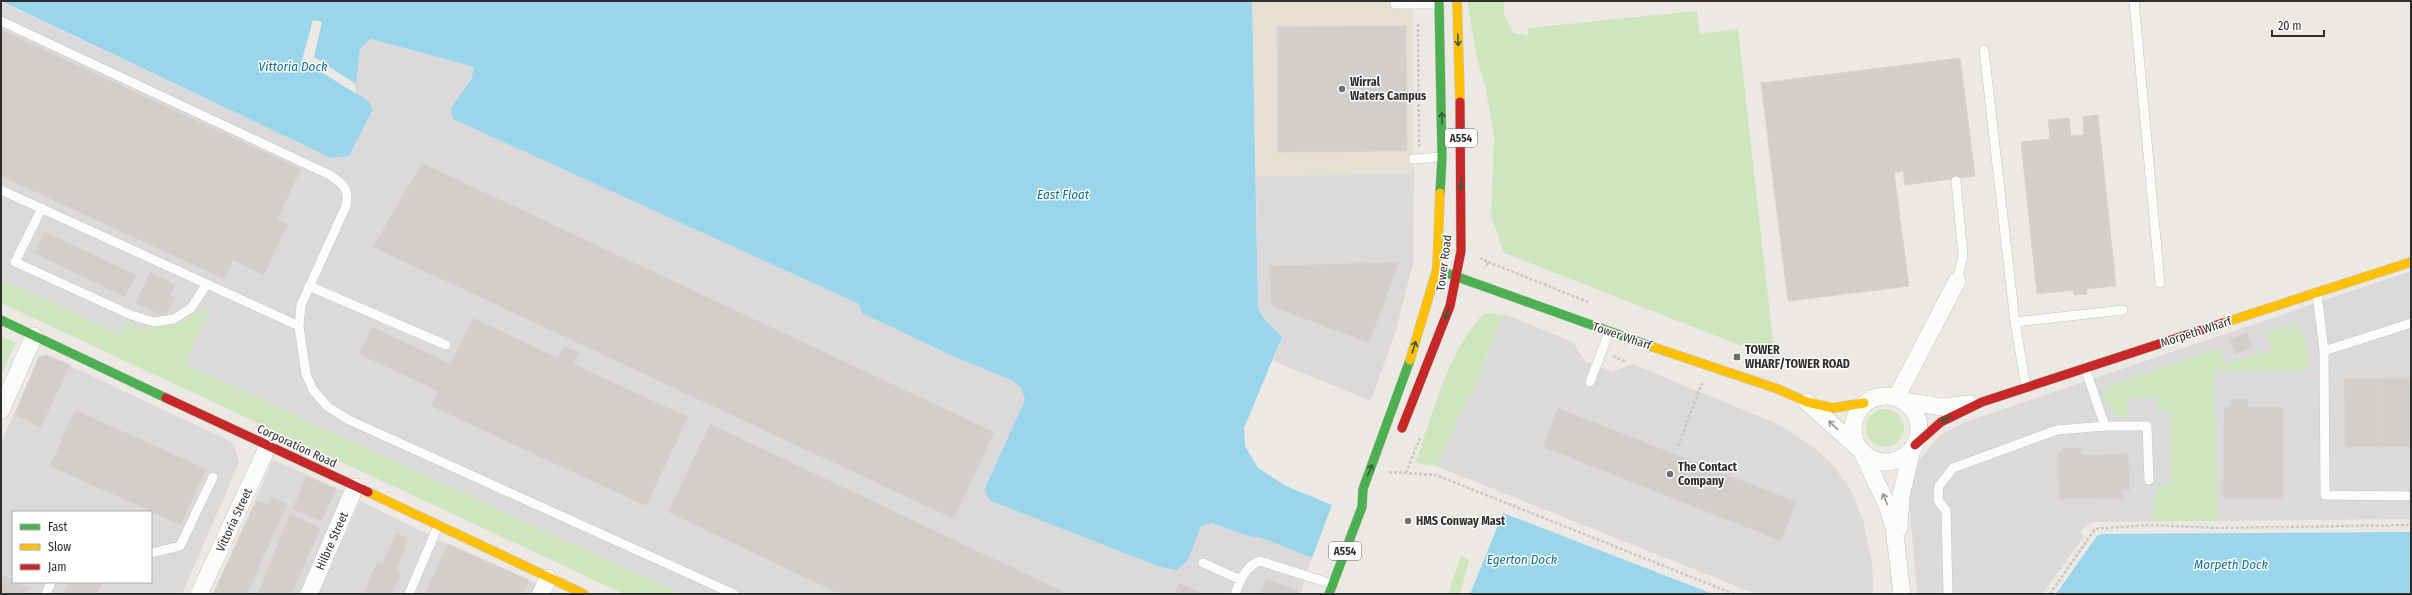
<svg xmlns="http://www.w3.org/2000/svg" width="2412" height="595" font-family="'Fira Sans Condensed',sans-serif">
<rect width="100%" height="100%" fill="#ece8e4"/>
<path fill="#dcd9db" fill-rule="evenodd" d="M 1,2 L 331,158 L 368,101 L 355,93 L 360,49 L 371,39 L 474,67 L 471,80 L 451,108 L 454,119 L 859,304 L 862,313 L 950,355 L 1011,380 L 1022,387 L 1025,400 L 984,490 L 991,501 L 1160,567 L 1177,570 L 1188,560 L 1201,526 L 1212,523 L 1248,536 L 1262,538 L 1312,558 L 1300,594 L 681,594 L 185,364 L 212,306 L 179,322 L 143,329 L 126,323 L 120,334 L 3,280 L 1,265 Z
M 1414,173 L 1413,263 L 1396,330 L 1371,401 L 1273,361 L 1282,337 L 1264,319 L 1258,308 L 1256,176 Z
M 2411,271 L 2411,519 L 2096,522 L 2090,523 L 2081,531 L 2083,538 L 2042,594 L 1917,594 L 1908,489 L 1918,462 L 1939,436 L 1965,422 Z
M 1507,315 L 1573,342 L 1584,360 L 1612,372 L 1632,364 L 1778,424 L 1813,447 L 1833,465 L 1850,489 L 1863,520 L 1872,562 L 1873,594 L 1756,594 L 1436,466 L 1487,357 L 1501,320 Z
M 47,355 L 234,443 L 239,463 L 182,594 L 1,594 L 1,443 L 39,357 ZM 13,512 L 151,512 L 151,582 L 13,582 Z
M 273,460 L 344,491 L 299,594 L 213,594 Z
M 360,501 L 448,544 L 538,584 L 533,594 L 318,594 Z"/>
<path fill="#e6e0d3" d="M 1252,1 L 1413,1 L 1414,173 L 1256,177 Z"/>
<path fill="#cee6be" d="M 1467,1 L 1504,1 L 1504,14 L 1513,33 L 1528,36 L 1528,28 L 1697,11 L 1700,34 L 1738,29 L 1775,359 L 1504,253 L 1491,216 L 1494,136 L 1485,85 L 1477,58 Z
M 1,265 L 3,280 L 120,334 L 126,323 L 143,329 L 179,322 L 212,306 L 185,364 L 681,594 L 624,594 L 1,303 Z
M 1484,313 L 1507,315 L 1501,321 L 1477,380 L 1436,466 L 1415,463 C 1433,414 1447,352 1484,313 Z
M 2298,323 L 2307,345 L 2308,370 L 2214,370 L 2218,521 L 2151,521 L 2157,486 L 2171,485 L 2170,411 L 2157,411 L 2157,397 L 2128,398 L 2128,418 C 2113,418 2103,403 2105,388 L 2214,350 L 2219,350 L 2226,364 L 2272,350 L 2266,333 Z
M 1,336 L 16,343 L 1,375 Z
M1866 428a19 19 0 1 1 38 0a19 19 0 1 1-38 0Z
M 1461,555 L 1469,561 L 1460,594 L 1448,594 Z"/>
<path fill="#99d6ec" d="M 1,1 L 1252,1 L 1258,308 L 1264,319 L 1282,337 L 1244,428 L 1245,446 L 1258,468 L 1286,486 L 1332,505 L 1312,558 L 1262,538 L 1248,536 L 1212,523 L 1201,526 L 1188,560 L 1177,570 L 1160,567 L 991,501 L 984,490 L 1025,400 L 1021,387 L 1011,380 L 950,355 L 862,313 L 859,304 L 453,119 L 451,108 L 471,80 L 474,67 L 371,39 L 360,49 L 355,93 C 363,97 372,101 372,111 L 349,156 L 331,158 Z
M 1503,513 L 1713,594 L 1470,594 Z
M 2411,532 L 2411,594 L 2056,594 L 2097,536 L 2102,534 Z"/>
<path fill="#ece8e4" d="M 313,20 L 322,22 L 314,57 L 356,84 L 355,93 L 302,60 Z"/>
<path fill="#d1cecb" stroke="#d7d4d0" d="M 1406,26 L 1407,151 L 1278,152 L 1277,27 Z
M 1,30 L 301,169 L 277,220 L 288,224 L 264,275 L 233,260 L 224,279 L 1,176 Z
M 1960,58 L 1975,176 L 1905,185 L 1903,171 L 1894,173 L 1909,286 L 1788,301 L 1761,83 Z
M 2098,115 L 2116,286 L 2086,289 L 2087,294 L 2074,295 L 2073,290 L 2037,294 L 2021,142 L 2050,139 L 2048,120 L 2069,118 L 2071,136 L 2084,135 L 2083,117 Z
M 422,163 L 994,432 L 954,519 L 373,247 Z
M 45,232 L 136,275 L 125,297 L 34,253 Z
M 1399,262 L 1369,343 L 1271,306 L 1270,266 Z
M 150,272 L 175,285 L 170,295 L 175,297 L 166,317 L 136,303 Z
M 473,318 L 558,358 L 564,346 L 579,352 L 573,364 L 688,417 L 646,506 L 431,406 L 438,391 L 359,354 L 372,327 L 451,364 Z
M 2247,333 L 2252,347 L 2235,354 L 2230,340 Z
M 47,355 L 70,365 L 41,427 L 15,414 L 39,357 Z
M 2381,378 L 2382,447 L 2345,447 L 2344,379 Z
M 2381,378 L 2411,378 L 2411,447 L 2382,447 Z
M 2231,399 L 2248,399 L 2248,407 L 2283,407 L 2283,498 L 2223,498 L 2224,407 L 2231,407 Z
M 1558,408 L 1796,502 L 1781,541 L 1543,447 Z
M 75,410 L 206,469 L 181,525 L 50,466 Z
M 710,424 L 1068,594 L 840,594 L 668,512 Z
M 2061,448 L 2081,448 L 2081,455 L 2128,454 L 2130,490 L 2123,490 L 2123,498 L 2059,499 L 2058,453 L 2061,453 Z
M 307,476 L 336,489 L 322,521 L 292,509 Z
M 272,497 L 287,504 L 247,594 L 213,594 L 257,500 L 269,505 Z
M 290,514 L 320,528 L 292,594 L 258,594 Z
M 396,533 L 407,538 L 403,546 L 406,547 L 396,570 L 401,573 L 392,594 L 363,594 L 377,563 L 382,565 Z
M 448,544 L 529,580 L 523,594 L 425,594 Z
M 1,574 L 13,580 L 13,582 L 30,588 L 27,594 L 1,594 Z
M 1266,579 L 1298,590 L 1297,594 L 1260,594 Z
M 69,582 L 103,582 L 97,594 L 64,594 Z
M 1179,583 L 1190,588 L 1203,594 L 1174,594 Z"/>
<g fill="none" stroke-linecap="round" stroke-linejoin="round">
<defs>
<path id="lane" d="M 2134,1 L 2160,283
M 1395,4 L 1439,4
M 1,21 L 330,175 C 343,184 350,189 346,206 L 301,305 L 299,326 L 306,374 L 313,390 L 328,407 L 349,420 L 734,594
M 1984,50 L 2015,322 L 2026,387
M 1413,159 L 1443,157
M 1956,181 L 1963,256 L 1957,281
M 1,190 L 299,326
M 42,208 L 15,262 L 131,315 L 154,322 L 174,319 L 191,308 L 207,284
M 309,286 L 446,345
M 2317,294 L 2324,351 L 2325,495 L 2411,496
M 2015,322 L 2123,310
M 2324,351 L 2411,323
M 1590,382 L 1609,332
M 2105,426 L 2147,426 L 2149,480
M 151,553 L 180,546 L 213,477
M 1203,563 L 1241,580
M 46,594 L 51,582
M 409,594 L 438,526
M 1235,594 C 1241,580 1244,567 1260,561 L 1332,584
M 1948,594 L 1946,511 L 1938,500 L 1939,486 L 1953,468 L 2057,430 L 2105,426 L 2085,368"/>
<path id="street" d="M1853 429a33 33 0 1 1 66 0a33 33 0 1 1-66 0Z
M 1896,398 L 1957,281
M 1902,401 L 1944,407 L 1969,404
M 1807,402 L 1857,447
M 1,410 L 34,336
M 1862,452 L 1887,505 L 1894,527 L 1902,594
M 1899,528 L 1901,496 L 1912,449
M 199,594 L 268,446
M 309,594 L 355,487
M 541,594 L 548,578"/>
<path id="fast" d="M 1439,1 L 1442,157 L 1440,193
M 1438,270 L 1653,347
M 1,320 L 166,398
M 1329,594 L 1362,507 L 1363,489 L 1410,360"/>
<path id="slow" d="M 1457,1 L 1460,102
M 2223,323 L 2411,262
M 1653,347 L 1778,389 L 1807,402 L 1833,408 L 1864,403
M 1410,360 L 1437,269 L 1440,193
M 368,492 L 584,594"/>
<path id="jam" d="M 166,398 L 368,492
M 1402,428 L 1450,306 L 1461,251 L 1460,102
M 1915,445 L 1941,422 L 1982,402 L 2223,323"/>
</defs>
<use href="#lane" stroke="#c5c4c5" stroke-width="10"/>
<use href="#street" stroke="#c5c4c5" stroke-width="18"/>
<use href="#fast" stroke="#c5c4c5" stroke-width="10"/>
<use href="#slow" stroke="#c5c4c5" stroke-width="10"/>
<use href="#jam" stroke="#c5c4c5" stroke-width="10"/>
<path stroke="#c9c9c8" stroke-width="2.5" stroke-dasharray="3 2" stroke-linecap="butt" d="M 1418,24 L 1419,147
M 1480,258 L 1488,262 L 1485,268
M 1488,262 L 1588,302
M 1613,356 L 1624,361 L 1625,358
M 1678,446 L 1702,383
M 1389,472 L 1436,475 L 1734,594
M 1406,473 L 1420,438
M 2050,594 L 2095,529 L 2149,525 L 2218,528 L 2411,525"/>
<use href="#lane" stroke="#fcfcfb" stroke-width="9"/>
<use href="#street" stroke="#fcfcfb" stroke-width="17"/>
<use href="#fast" stroke="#4caf50" stroke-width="9"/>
<use href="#slow" stroke="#ffc107" stroke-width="9"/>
<use href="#jam" stroke="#c62828" stroke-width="9"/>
</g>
<defs><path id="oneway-shaft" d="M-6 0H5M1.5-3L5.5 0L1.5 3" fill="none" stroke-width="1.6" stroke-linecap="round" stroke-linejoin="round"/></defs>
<g stroke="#385b3a">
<use href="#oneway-shaft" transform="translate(1458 40) rotate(88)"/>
<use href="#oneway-shaft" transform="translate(1442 118) rotate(-90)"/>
<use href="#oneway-shaft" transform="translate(1461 184) rotate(91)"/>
<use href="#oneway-shaft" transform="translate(1447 313) rotate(111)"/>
<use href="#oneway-shaft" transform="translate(1414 347) rotate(-72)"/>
<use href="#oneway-shaft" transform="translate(1946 419) rotate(150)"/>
<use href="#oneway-shaft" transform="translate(1370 470) rotate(-68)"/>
</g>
<g stroke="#959594">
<use href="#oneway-shaft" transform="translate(1833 425) rotate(-137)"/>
<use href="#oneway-shaft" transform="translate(1885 499) rotate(-113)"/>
</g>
<g fill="#706f6e" stroke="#fff" stroke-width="1.5">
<circle cx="1342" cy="89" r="4"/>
<rect x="1733" y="353" width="8" height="8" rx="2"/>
<circle cx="1670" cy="474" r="4"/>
<circle cx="1408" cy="521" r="4"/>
</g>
<g text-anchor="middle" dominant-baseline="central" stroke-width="3" stroke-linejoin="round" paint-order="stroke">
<g fill="#fff" stroke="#6d6d6d" stroke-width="1">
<rect x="1445" y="129" width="32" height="18" rx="3"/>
<rect x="1329" y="542" width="32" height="18" rx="3"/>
</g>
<g font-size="11" font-weight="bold" fill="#2e2e2e">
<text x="1461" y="138">A554</text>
<text x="1345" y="551">A554</text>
</g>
<g font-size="12" font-weight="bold" fill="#2e2e2e" stroke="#fff" text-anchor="start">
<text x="1350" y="82">Wirral<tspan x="1350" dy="14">Waters Campus</tspan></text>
<text x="1745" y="350">TOWER<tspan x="1745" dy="14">WHARF/TOWER ROAD</tspan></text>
<text x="1678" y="467">The Contact<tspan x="1678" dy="14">Company</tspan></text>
<text x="1416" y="521">HMS Conway Mast</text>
</g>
<g font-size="12" fill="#2e2e2e" stroke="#fff">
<text transform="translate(1444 263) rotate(-83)">Tower Road</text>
<text transform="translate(2196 332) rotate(-18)">Morpeth Wharf</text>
<text transform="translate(1622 336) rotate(19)">Tower Wharf</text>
<text transform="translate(297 446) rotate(25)">Corporation Road</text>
<text transform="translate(234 520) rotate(-65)">Vittoria Street</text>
<text transform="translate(332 541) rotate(-66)">Hilbre Street</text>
</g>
<g font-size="13" font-style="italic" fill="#0d6fa3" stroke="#fff">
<text x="293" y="66">Vittoria Dock</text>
<text x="1063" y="194">East Float</text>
<text x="1522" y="559">Egerton Dock</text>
<text x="2231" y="564">Morpeth Dock</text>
</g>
</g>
<rect width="2412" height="595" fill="none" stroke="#2e2e2e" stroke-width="4"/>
<rect x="12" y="511" width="140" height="72" fill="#ffffff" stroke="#ababab"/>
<rect x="20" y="524" width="20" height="6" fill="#4caf50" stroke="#ababab"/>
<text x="48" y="531" font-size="12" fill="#2e2e2e">Fast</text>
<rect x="20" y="544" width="20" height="6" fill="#ffc107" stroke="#ababab"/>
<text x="48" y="551" font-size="12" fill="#2e2e2e">Slow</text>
<rect x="20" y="564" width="20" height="6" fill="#c62828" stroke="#ababab"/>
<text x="48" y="571" font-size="12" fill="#2e2e2e">Jam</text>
<path d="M2272 30v6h52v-6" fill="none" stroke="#2e2e2e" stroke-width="2"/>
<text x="2278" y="30" font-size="12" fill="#2e2e2e" stroke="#ffffff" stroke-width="3" paint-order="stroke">20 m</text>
</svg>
